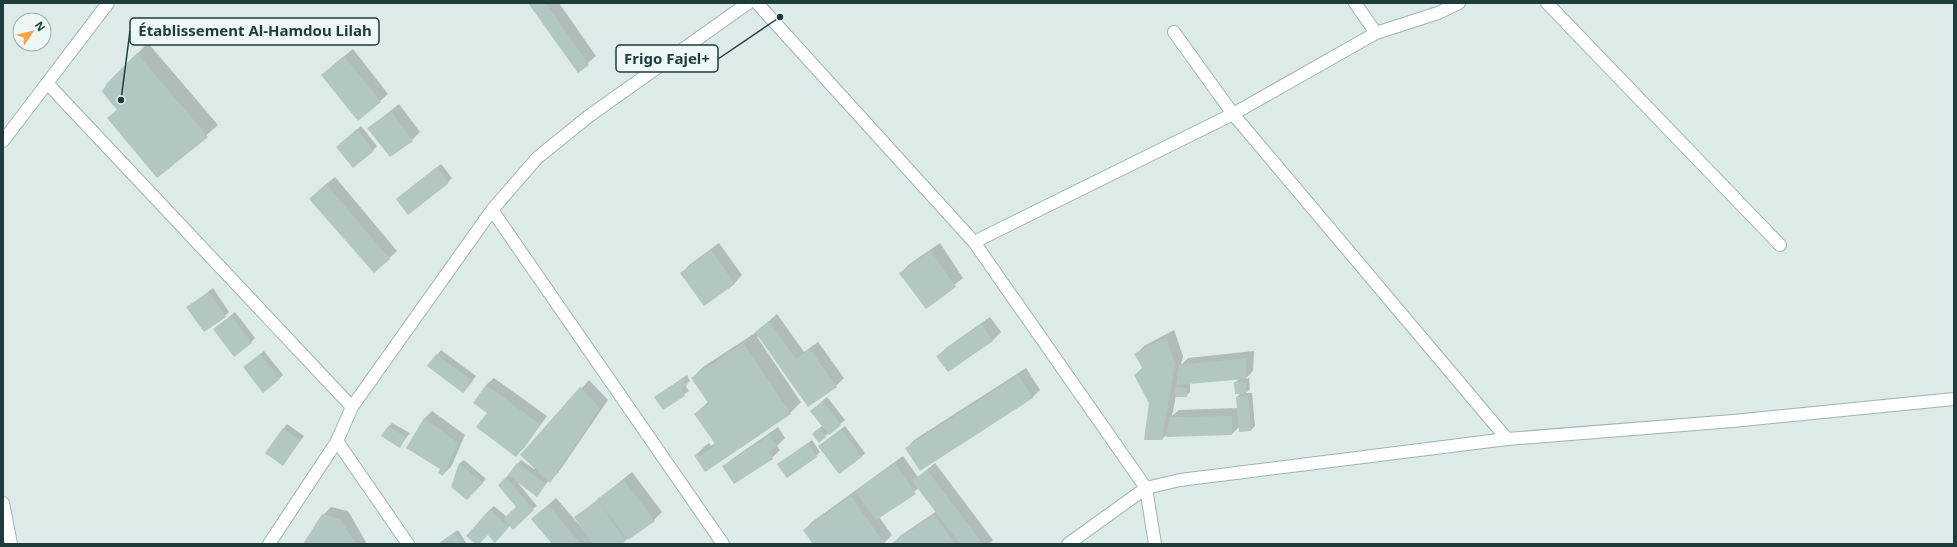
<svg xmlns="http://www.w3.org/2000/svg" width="1957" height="547" font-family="'Noto Sans',sans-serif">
<rect width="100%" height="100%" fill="#dcebe8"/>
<path fill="#0003" fill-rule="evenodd" d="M 529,3 L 559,3 L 596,56 L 578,71 Z
M 148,43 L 218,125 L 158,177 L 108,118 L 118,109 L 107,84 Z
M 353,49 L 388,94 L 380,101 L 331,67 Z
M 399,104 L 420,132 L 412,140 L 369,128 Z
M 361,126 L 377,146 L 373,150 L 341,143 Z
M 441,164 L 452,178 L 448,182 L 401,195 Z
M 335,177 L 397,251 L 374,272 L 318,191 Z
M 719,243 L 742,275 L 735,283 L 705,305 L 682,273 L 689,265 Z
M 940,243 L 963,278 L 926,308 L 901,273 L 908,265 Z
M 213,288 L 229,312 L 225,316 L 188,307 Z
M 235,312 L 255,338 L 251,342 L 214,329 Z
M 777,314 L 804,352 L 818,342 L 844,378 L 836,386 L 759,336 L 757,337 L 801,402 L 790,413 L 705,471 L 695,456 L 706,445 L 709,443 L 711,446 L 715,443 L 695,414 L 708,402 L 692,378 L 703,367 L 755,333 Z
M 990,317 L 1001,332 L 993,340 L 948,371 L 938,356 L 946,348 Z
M 1174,330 L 1183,356 L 1181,365 L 1188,358 L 1254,351 L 1253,371 L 1245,379 L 1249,378 L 1250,389 L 1246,393 L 1252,393 L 1255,426 L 1251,430 L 1239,427 L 1232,434 L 1168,433 L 1162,439 L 1150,403 L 1135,375 L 1143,367 L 1136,354 L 1144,346 ZM 1239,379 L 1235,383 L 1241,393 L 1237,397 L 1238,408 L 1179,410 L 1172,416 L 1176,396 L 1186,396 L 1190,392 L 1190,383 Z
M 441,350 L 476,376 L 467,388 L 429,366 Z
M 264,351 L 283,375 L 279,379 L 248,364 Z
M 1026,368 L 1040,390 L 1032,398 L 907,448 L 914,440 Z
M 687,375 L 690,381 L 685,385 L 689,391 L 663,409 L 655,397 Z
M 494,378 L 547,416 L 524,448 L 516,456 L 488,412 L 486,385 Z
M 589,380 L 608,400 L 558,473 L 550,481 L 549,480 L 540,491 L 518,483 L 537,506 L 510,525 L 495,541 L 488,534 L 476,544 L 490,510 L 494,506 L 507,517 L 517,507 L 500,485 L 521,460 L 534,469 L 535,468 L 521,455 Z
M 827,397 L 845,420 L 819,441 L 813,434 L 823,425 L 811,411 Z
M 432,411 L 465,435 L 451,467 L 443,474 L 424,419 Z
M 392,423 L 410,433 L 400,446 L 388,427 Z
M 287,424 L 304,436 L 283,464 L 266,453 Z
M 845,426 L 865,453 L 861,457 L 820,446 Z
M 778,427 L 785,438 L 777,446 L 780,450 L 772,458 L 724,466 L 732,459 Z
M 812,440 L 820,452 L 816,456 L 778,464 Z
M 903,456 L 918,477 L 935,463 L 993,540 L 989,544 L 893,544 L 900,536 L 937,511 L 919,488 L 879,517 L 892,535 L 883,544 L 814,544 L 804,530 L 812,522 Z
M 464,460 L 486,479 L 467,499 L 452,487 L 460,463 Z
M 632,472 L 662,512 L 654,520 L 620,544 L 553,544 L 532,519 L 556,498 L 582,528 L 583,527 L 576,517 Z
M 331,507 L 348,511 L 367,544 L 304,544 L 323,515 Z
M 458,530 L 467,544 L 439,544 L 442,541 Z"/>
<path fill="#b2c6c2" d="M 528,3 L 546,3 L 589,65 L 578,73 Z
M 137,53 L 208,137 L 157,178 L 107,118 L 117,110 L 102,92 L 107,83 Z
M 344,56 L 381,102 L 358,121 L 321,75 Z
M 391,111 L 413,141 L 390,157 L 367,128 Z
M 357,129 L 374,151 L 353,168 L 336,147 Z
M 437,167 L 449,183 L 408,215 L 396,199 Z
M 326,184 L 390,259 L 374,273 L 309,199 Z
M 711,250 L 735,284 L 704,306 L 680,273 Z
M 931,251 L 956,287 L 926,309 L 899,273 Z
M 209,292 L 226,317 L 204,332 L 186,307 Z
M 231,316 L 252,343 L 234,357 L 213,329 Z
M 769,321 L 796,359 L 810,349 L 837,387 L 808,407 L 755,332 Z
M 982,324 L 993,341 L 948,372 L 936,356 Z
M 1166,337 L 1175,364 L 1162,440 L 1144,440 L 1149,403 L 1134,375 L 1143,369 L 1134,354 Z
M 743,343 L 791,414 L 705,472 L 694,455 L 698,453 L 700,456 L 716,445 L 694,414 L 709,404 L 691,378 Z
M 260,354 L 280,379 L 263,393 L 243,367 Z
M 436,354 L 473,381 L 463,393 L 427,366 Z
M 1246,358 L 1246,379 L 1176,385 L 1179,365 Z
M 1018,375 L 1033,398 L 920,471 L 905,448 Z
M 683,378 L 687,385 L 681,389 L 685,396 L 663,410 L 654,397 Z
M 1234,382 L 1246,382 L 1246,394 L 1235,394 Z
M 486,385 L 540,424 L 516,457 L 476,427 L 487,413 L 473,403 Z
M 580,387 L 600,408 L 550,483 L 520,455 Z
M 1175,387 L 1187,388 L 1187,397 L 1175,397 Z
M 1248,396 L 1251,431 L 1239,432 L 1236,397 Z
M 823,401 L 841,425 L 829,435 L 810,411 Z
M 1232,416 L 1232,435 L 1166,437 L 1170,417 Z
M 424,418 L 458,443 L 443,476 L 438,473 L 440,469 L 406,448 Z
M 388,426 L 406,437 L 400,448 L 381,436 Z
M 283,428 L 300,441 L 283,466 L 265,453 Z
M 819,428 L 826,437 L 819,443 L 812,434 Z
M 841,429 L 862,457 L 839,474 L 818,446 Z
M 770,435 L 778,447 L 769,452 L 773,459 L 734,484 L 722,466 Z
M 808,443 L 817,457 L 787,478 L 777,464 Z
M 459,463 L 483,483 L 467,500 L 451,487 Z
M 517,463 L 546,484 L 537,497 L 508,475 Z
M 895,463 L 916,494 L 876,520 L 855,491 Z
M 927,470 L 983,544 L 960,544 L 912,481 Z
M 506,477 L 534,510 L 513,530 L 503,519 L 516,507 L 498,485 Z
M 624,480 L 655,521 L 628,540 L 597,499 Z
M 851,496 L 885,544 L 813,544 L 803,530 Z
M 598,500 L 626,541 L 622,544 L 593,544 L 574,517 Z
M 548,505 L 581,544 L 552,544 L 531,519 Z
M 490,509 L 509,527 L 495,543 L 488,535 L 479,544 L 475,544 L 466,536 Z
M 322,514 L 340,519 L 356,544 L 303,544 Z
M 934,515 L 955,544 L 890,544 Z
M 454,533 L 462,544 L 438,544 Z"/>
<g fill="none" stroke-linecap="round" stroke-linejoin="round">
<defs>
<path id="street" d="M 757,3 L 974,242 L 1146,488 L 1155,544
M 1355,3 L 1376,33
M 1547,3 L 1780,245
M 1174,32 L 1233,114 L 1507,439
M 47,83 L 352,407
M 3,141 L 108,3
M 492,210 L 723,544
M 974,242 L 1233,114 L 1376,33 L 1438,13 L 1459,3
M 337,441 L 408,544
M 3,503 L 11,544
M 269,544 L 337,441 L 352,407 L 492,210 L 537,158 L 589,116 L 748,3
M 1068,544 L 1146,488 L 1180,480 L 1507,439 L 1733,421 L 1954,399"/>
</defs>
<use href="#street" stroke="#9fb3b1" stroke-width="14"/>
<use href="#street" stroke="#fff" stroke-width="12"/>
</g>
<path fill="none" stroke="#1d3c3b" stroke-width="1.5" d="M121 100L130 31M780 17L718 59"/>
<g fill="#1d3c3b" stroke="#edf7f5" stroke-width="1.5">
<circle cx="121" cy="100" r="4"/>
<circle cx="780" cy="17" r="4"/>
</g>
<g fill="#edf7f5" stroke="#1d3c3b" stroke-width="1.5">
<rect x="130" y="18" width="249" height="27" rx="4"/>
<rect x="616" y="45" width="102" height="27" rx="4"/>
</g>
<g font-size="15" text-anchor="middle" font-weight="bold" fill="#1d3c3b">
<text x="255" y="36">Établissement Al-Hamdou Lilah</text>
<text x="667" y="64">Frigo Fajel+</text>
</g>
<rect width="1957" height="547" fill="none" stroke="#1d3c3b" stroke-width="8"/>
<g transform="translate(32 32) rotate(55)"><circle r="19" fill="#edf7f5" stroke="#9aacab"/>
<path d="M0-3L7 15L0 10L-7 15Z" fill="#ffa046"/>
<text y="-6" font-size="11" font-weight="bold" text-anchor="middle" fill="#1d3c3b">N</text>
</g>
</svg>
